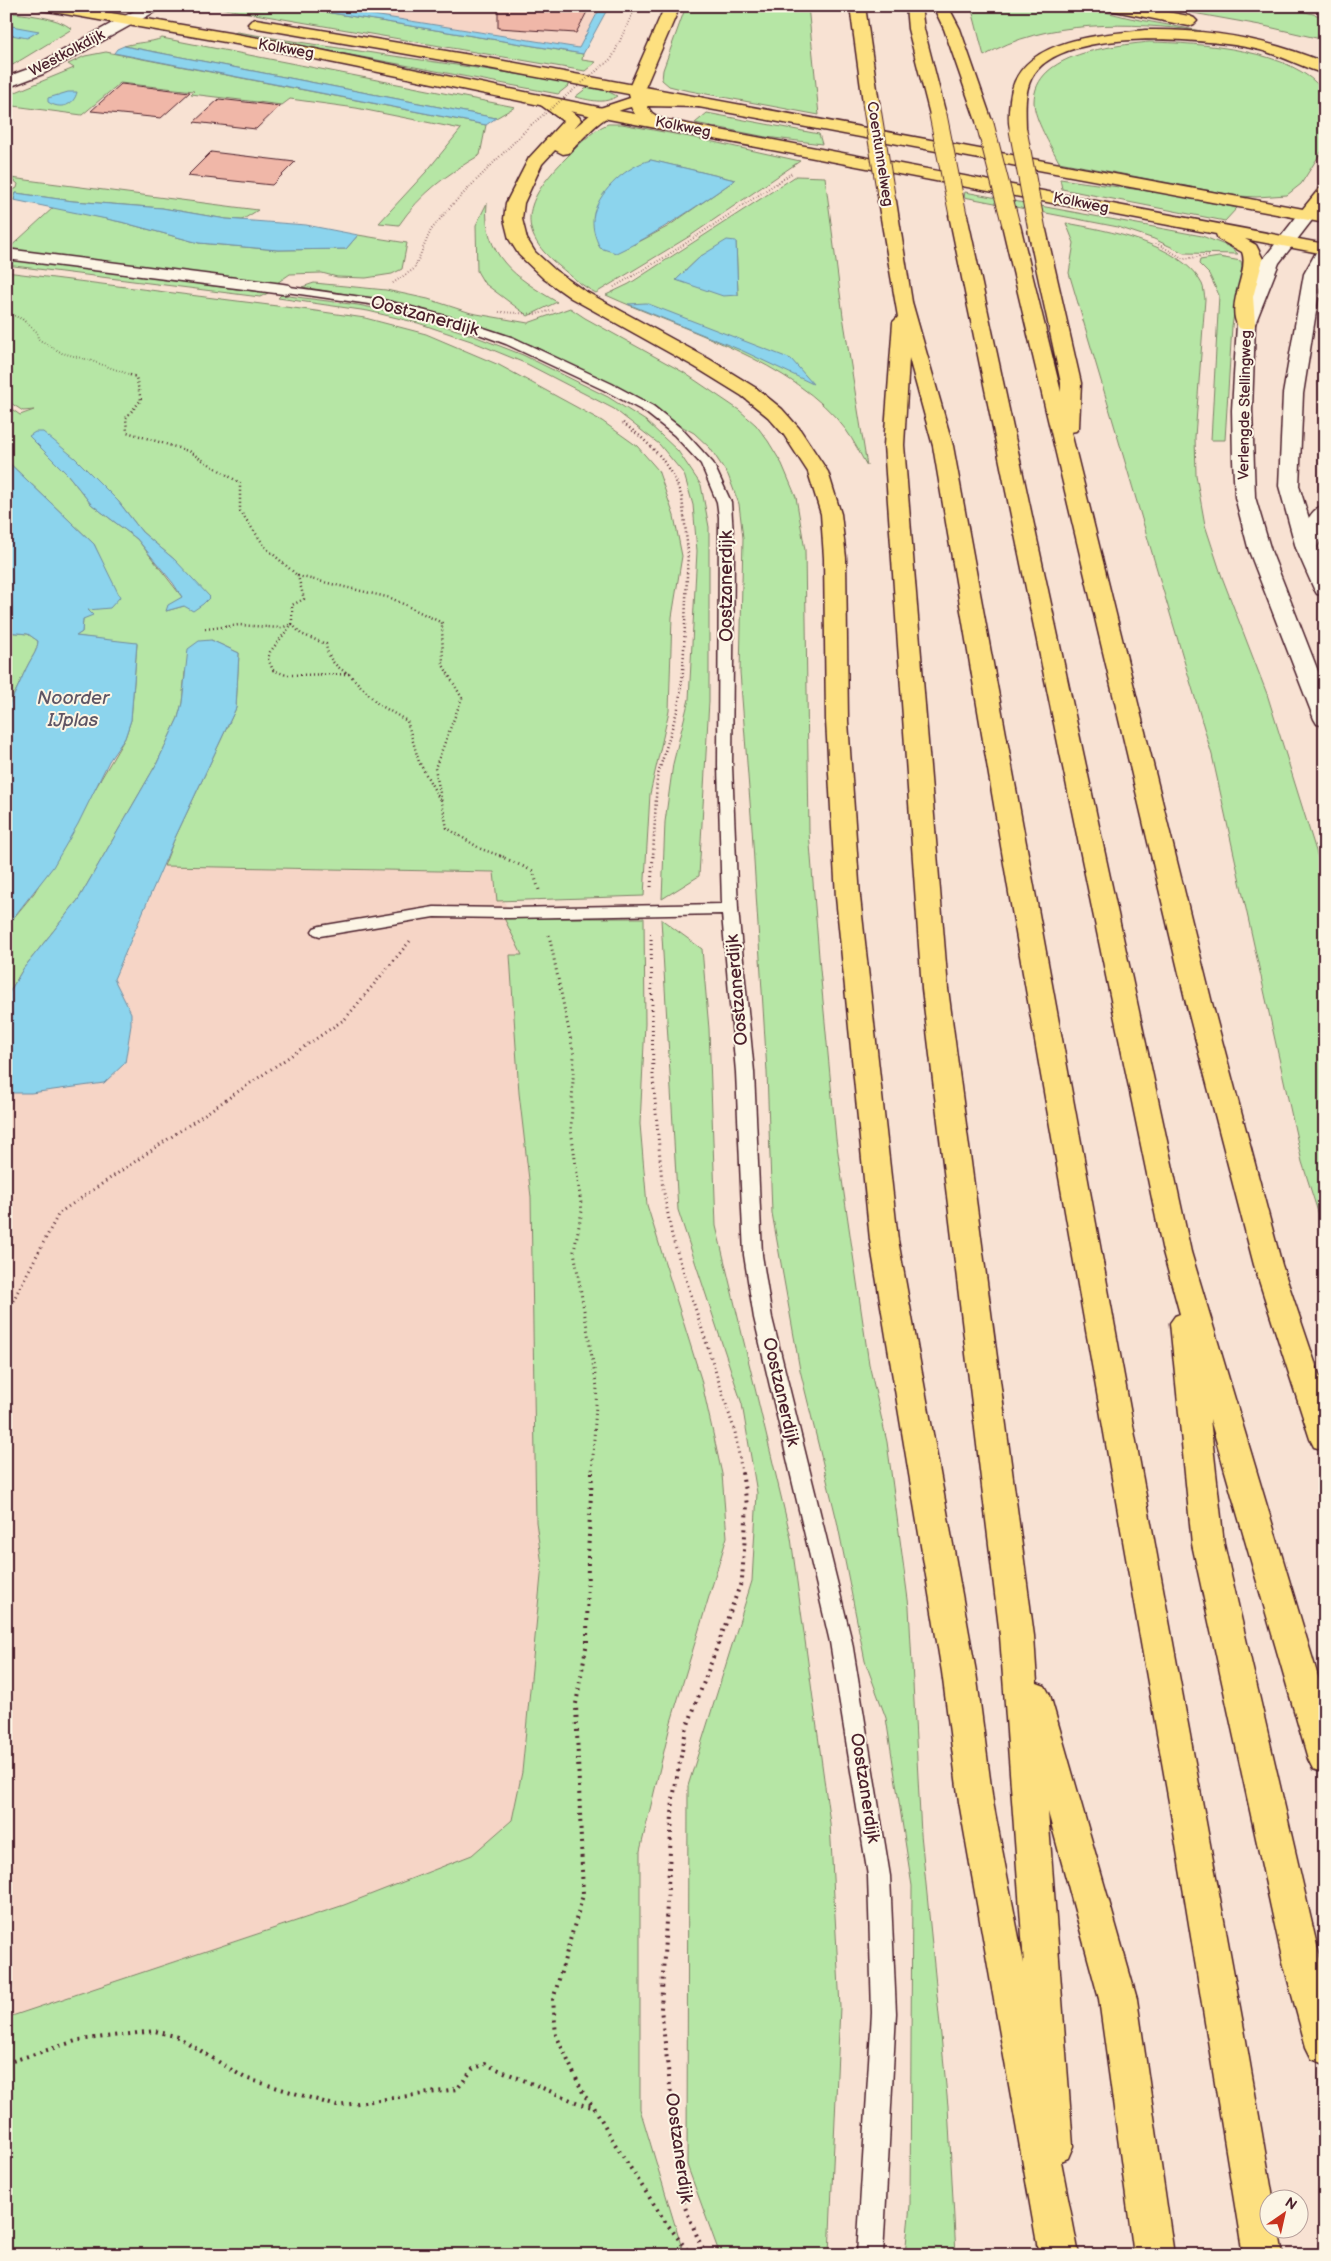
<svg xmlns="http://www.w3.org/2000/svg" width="1331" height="2261" font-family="'Balsamiq Sans',sans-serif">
<rect width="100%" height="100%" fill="#f8e2d3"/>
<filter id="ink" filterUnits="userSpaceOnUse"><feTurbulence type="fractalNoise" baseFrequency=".02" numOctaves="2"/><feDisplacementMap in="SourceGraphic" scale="10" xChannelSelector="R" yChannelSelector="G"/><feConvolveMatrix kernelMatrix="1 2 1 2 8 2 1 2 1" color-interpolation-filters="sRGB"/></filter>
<g filter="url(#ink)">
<path fill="#f6d5c6" d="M 317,6 L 600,6 L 579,48 Z
M 164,866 L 495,872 L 522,955 L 510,955 L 519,1093 L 531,1197 L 536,1522 L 542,1565 L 522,1772 L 512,1820 L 473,1855 L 344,1905 L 6,2018 L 6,1093 L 31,1093 L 125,1063 L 131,1025 L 131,1013 L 114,980 Z"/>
<path fill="#b6e6a5" stroke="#808268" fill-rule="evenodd" d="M 208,6 L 288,6 L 583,54 L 582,60 L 596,62 L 585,71 Z
M 686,6 L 808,6 L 819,115 L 685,90 L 669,86 L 662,80 L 663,70 Z
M 971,6 L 1081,6 L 1130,18 L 1201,31 C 1133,22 1044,19 984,56 Z
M 1154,6 L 1282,6 L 1325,17 L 1325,40 L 1260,25 Z
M 6,12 C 26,15 56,16 72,29 L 6,69 Z
M 237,32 C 348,51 460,64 572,83 L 558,94 L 234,33 Z
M 162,38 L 515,107 L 496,118 L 124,46 C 137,42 150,43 162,38 Z
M 1149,42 C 1199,43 1295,49 1325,93 L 1325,146 L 1301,184 L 1287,195 L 1257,197 L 1238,196 L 1059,162 C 1051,146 1034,119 1034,102 C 1034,52 1114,46 1149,42 Z
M 106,52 L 486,125 L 480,155 C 447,174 420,194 399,225 L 379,223 L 426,172 L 461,129 L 356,108 L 290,99 L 282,105 L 191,94 L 194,91 L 120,83 L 82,115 L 6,105 L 6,96 L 74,68 L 68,64 L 85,56 Z
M 588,87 L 607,91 L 617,96 C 604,105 590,100 575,97 Z
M 707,113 L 819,134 L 822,144 L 766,137 L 695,123 Z
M 608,124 L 622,124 L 695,138 L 800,161 L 690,236 L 596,293 C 582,286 571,276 559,266 C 511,228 529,195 566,158 C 578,146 592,130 608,124 ZM 650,160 L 735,180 L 667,227 L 633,245 Z
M 796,176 L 825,177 L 843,316 L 867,466 C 860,454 854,441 846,430 C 795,361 682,330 606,295 L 629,284 ZM 736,242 L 738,295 L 676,280 L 701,256 Z
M 11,178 L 258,210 L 242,220 L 226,219 L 162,208 L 73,201 L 16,193 L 14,200 L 9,199 L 6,194 L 17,188 L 18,184 Z
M 1060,179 L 1163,193 L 1237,208 L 1225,221 L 1062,189 Z
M 965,192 L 1202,236 L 1230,247 L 1238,254 L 1184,253 L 1154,239 L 1118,227 L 964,197 Z
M 487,203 C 482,255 516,278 557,302 L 528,316 L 484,283 L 477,271 L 476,225 Z
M 54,207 L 121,222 L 199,243 L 278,250 L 346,249 L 358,235 L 407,243 L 402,269 L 392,274 L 366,278 L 337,277 L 322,273 L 290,274 L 277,283 L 6,251 Z
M 1066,223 C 1106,230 1182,244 1202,284 C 1204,288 1204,294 1205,299 L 1195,437 L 1196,475 L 1205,525 L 1222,577 L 1267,694 L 1325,880 L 1325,1234 L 1302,1162 L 1212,755 L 1069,273 L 1074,243 Z
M 1219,257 L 1241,261 L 1242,267 L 1232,326 L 1225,440 L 1211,440 L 1219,295 L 1209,274 L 1199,264 L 1200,260 Z
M 6,259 L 268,293 L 260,297 L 6,265 Z
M 6,272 L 309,310 L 365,318 L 426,334 L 499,365 L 602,421 L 637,446 L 658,470 L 674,516 L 682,556 L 672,617 L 669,711 L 650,794 L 644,896 L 497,901 L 494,872 L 164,866 L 174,840 L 236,708 L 239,653 L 211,640 L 185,672 L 182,703 L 178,718 L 157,763 L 78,900 L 23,969 L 6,998 L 6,927 L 34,893 L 125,738 L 131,720 L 137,644 L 75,636 L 82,632 L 83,619 L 101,560 L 94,544 L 6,460 L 6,405 L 20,415 L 34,410 L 23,411 L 6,400 ZM 30,436 L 118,501 L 142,532 L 175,560 L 184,606 L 166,611 L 182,597 L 137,539 L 91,504 L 68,475 Z
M 314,283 L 386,290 L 428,299 L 471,313 L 528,323 L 570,308 L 585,318 L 683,372 L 739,410 L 756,425 L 768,441 L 782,464 L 796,497 L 805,550 L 809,832 L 820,969 L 836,1139 L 869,1364 L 887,1442 L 909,1607 L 921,1834 L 948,2106 L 956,2255 L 905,2255 L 910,2205 L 912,1886 L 886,1718 L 865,1661 L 837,1521 L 800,1370 L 772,1213 L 767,1072 L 752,828 L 740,672 L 743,538 L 739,504 L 728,475 L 710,448 L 694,433 L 532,345 L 403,303 L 302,287 Z
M 281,295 L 358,305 L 414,316 L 469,334 L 523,355 L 608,397 L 646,421 L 678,451 L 701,485 L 709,527 L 709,701 L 699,876 L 662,899 L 665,822 L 673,764 L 689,699 L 697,551 L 693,505 L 684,474 L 659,444 L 614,409 L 527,364 L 471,341 L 418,323 L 368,311 L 278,298 Z
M 6,632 L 28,634 L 38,641 C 37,651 34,654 29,663 C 21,678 16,694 6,709 Z
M 504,918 L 644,918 L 645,1024 L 640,1124 L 647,1205 L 701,1379 L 722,1474 L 727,1537 L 671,1722 L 640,1851 L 640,2109 L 684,2255 L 6,2255 L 6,2018 L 344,1905 L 472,1855 L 512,1820 L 522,1772 L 542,1565 L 536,1522 L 531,1197 L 519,1093 L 510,955 L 522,955 Z
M 661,919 L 702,949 L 709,1029 L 716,1226 L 791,1538 L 830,1823 L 840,2007 L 829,2255 L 720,2255 L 687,2165 L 688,1786 L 752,1581 L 757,1493 L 742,1404 L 678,1210 Z"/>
<path fill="#8cd4ed" stroke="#728c9f" d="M 288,6 L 317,6 L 579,48 L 601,6 L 609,6 L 583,54 Z
M 6,25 L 39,31 L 27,38 L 6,34 Z
M 124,46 L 496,118 L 486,125 L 114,53 L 117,49 Z
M 68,92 L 77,92 C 74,106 60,110 48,102 L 48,98 Z
M 651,160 L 735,180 C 697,206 659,233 616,253 L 600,248 C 595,237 591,226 594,213 C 601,189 627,166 651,160 Z
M 16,193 L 73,201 L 162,208 L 226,219 L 306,225 L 358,235 L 346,249 L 278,250 L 199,243 L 121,222 L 14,200 Z
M 727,240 L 736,241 L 738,295 L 723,296 L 676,280 L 701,256 Z
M 646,303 L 791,359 L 813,384 L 743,351 L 628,304 Z
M 35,432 L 43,432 L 75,458 L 118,501 L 142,532 L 175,560 L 210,597 L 203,604 L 193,611 L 184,606 L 166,611 L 168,605 L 182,597 L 173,583 L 137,539 L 91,504 L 68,475 L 29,436 Z
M 6,460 L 94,544 L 120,597 L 110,608 L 88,610 L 93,615 L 83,619 L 82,632 L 76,636 L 137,643 L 131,720 L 125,738 L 109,761 L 78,824 L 53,867 L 6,927 L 6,709 C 16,694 21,678 29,663 C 34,654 37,651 38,641 L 28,634 L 6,632 Z
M 211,640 L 239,653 L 236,708 L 174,840 L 114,979 L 131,1013 L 131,1025 L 125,1063 L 104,1083 L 31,1093 L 6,1093 L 6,998 L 23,969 L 78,900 L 157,763 L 178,718 L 182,703 L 188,649 L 199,641 Z"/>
<path fill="#f0b7a8" stroke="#4a1f2b" d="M 498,6 L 590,6 L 576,33 L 498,28 Z
M 121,84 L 190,92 L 161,118 L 91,111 Z
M 219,99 L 280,106 L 256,129 L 194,122 Z
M 211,152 L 295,162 L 272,185 L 187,176 Z"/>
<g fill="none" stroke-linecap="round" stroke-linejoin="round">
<defs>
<path id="lane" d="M 283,286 L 383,300 L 457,319 L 514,338 L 612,384 L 653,406 L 682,429 L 713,463 L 731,502 L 734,553 L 732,766 L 738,909 L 754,1072 L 762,1255 L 772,1318 L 852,1642 L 890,1876 L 896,2013 L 883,2255 L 857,2255 L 872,2013 L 868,1876 L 830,1642 L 754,1318 L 744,1255 L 736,1072 L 722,914 L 509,918 L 434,917 L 320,936 L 314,934 L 312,931 L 314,928 L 320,926 L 434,907 L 509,908 L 722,904 L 718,766 L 719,517 L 717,502 L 701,464 L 674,435 L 645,412 L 604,390 L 506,344 L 449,323 L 383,306 L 279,291 L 277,289 L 279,287 Z"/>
<path id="street" d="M 161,6 C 158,12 154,12 148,10 L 146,7 Z
M 6,249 L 283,284 L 289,285 L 292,289 L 289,293 L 283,294 L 6,259 Z
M 1325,505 C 1325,523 1325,537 1314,552 L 1307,554 L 1300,552 L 1296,548 C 1303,533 1307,509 1325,505 Z"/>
<path id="secondary" d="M 143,6 L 160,7 L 158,10 L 43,74 L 6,88 L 6,77 L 31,68 Z
M 1307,210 L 1313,211 L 1316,215 L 1279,263 L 1255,324 L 1252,410 L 1255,497 L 1271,551 L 1325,689 L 1325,726 L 1317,724 L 1314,719 L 1249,551 L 1235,497 L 1233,460 L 1232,410 L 1237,324 L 1261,262 L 1301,211 Z
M 1325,246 L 1325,269 L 1322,274 L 1303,394 L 1299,486 L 1318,548 L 1325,564 L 1325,595 L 1317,594 L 1314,589 L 1296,548 L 1279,486 L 1283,394 L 1304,274 L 1319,247 Z"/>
<path id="primary" d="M 35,6 L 70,6 L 276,41 L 603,108 L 1325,244 L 1325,254 L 1245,239 L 1256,245 L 1263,259 L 1253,297 L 1255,324 L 1253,328 L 1246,330 L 1239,328 C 1224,305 1250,272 1242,252 L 1218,239 L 1216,234 L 603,118 L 276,51 L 42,10 Z
M 256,19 L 488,58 L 1325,213 L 1325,223 L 488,68 L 251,27 L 248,24 L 251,21 Z"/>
<path id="highway" d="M 665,6 L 680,6 L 644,90 L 645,96 L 699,97 L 705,99 L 707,102 L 705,105 L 699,107 L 647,106 L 652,113 L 667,123 L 665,126 C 652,130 636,119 631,107 C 605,112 587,134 569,153 L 563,154 L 555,150 L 542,164 L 524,203 L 522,219 L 527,239 L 535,252 L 556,271 L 583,290 L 709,359 L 756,388 L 782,409 L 799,428 L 828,472 L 841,514 L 846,558 L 848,721 L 860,897 L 898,1240 L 976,1672 L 993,1802 L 1024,1964 L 1000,1636 L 922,989 L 884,445 L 893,322 L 898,317 L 878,201 L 881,197 L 893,197 L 896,201 L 912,302 L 953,446 L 1244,2029 L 1273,2198 L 1268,2198 L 1268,2228 L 1278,2228 L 1283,2255 L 1243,2255 L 1169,1802 L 1010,899 L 933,446 L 909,358 L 904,445 L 948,989 L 1034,1636 L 1037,1683 L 1045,1686 L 1050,1695 L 1137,1999 L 1174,2255 L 1134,2255 L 1099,1999 L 1048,1812 L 1073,2146 L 1068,2158 L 1061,2161 L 1079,2255 L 1039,2255 L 959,1802 L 942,1672 L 870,1240 L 836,897 L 826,721 L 824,558 L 821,514 L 808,472 L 784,435 L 768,417 L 742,396 L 695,367 L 571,298 L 544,279 L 519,255 L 509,239 L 504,219 L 506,203 L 529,158 L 563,121 L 538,103 L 536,100 L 538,97 L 550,97 L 579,117 L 581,120 L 574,128 L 597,109 L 630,98 L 628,90 Z
M 850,6 L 865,6 L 879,103 L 877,106 L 865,106 L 863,103 Z
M 906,6 L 921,6 L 924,29 L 946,115 L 944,118 L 932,118 L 930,115 L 908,29 Z
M 933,6 L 948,6 L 960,29 L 993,124 L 991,127 L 979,127 L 977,124 L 944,29 Z
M 1103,6 L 1135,6 L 1189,16 L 1194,18 L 1197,21 L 1194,24 L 1189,26 L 1110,10 Z
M 1145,30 C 1208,29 1267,38 1325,63 L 1325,74 C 1303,68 1283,56 1260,50 C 1211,38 1066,26 1034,74 C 1023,90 1026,112 1026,130 L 1024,133 L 1012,133 C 1007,126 1009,109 1010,100 C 1016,39 1098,35 1145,30 Z
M 1325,188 L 1325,204 L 1313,219 L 1301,219 L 1298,215 L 1301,211 L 1319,189 Z
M 958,210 L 964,211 L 967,215 L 1191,1252 L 1325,1700 L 1325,1773 L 1313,1769 L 1308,1759 L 1210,1419 L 1224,1544 L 1325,1980 L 1325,2064 L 1312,2059 L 1306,2047 L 1282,1958 L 1192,1544 L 1170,1323 L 1175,1316 L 1180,1314 L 1163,1252 L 949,215 L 952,211 Z
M 1011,220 L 1017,221 L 1020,225 L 1061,392 L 1061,383 L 1028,230 L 1031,226 L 1043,226 L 1046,230 L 1081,383 L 1079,427 L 1076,431 L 1071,432 L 1212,1003 L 1282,1265 L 1325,1392 L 1325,1450 L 1314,1447 L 1310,1439 L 1254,1265 L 1186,1003 L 1002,225 L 1005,221 Z"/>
</defs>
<use href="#lane" stroke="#4a1f2b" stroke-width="3"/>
<use href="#street" stroke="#4a1f2b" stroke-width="3"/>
<use href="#secondary" stroke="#4a1f2b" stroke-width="3"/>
<use href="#primary" stroke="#4a1f2b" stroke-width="3"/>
<use href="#highway" stroke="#4a1f2b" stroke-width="3"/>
<path stroke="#4a1f2b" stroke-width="2" stroke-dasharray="0.5 2.5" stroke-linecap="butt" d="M 1156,243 L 1184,259 L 1210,255
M 393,283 L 414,269 L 431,230 L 451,206
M 614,287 L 665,257 L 792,173
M 6,312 L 22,319 L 37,332 L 38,339 L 62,353 L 89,360 L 134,376
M 499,312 L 536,314 L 555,310"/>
<path stroke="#4a1f2b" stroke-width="2.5" stroke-dasharray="1 3" stroke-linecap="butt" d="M 130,375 L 136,377 L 141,400 L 126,418 L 127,432 L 188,451 L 240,483 L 240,511 L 266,548 L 298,576
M 623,423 L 640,436 L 661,457 L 676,481 L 682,498 L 688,551 L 683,673 L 678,708 L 657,778 L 653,857
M 292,624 L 301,634 L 326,644 C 328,660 336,667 349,674 L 286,675 L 273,670 L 268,659 L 270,652 Z
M 205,629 L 240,625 L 281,628 L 292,624 L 292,605 L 304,599 L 298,576 L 391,598 L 442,623 L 443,665 L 462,698 L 435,768 L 447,828 L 481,849 L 504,857
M 349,674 L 378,704 L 407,721 L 419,762 L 440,800"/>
<path stroke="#4a1f2b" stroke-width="3" stroke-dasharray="1 4" stroke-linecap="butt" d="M 500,856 L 533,871 L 539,890
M 651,887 L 653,856
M 651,934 L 653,1077 L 662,1182 L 672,1236 L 735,1432 L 742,1473
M 549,935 L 574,1055 L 571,1129 L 582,1211 L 574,1251 L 597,1387 L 592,1473
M 6,1314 L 59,1213 L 345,1019 L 410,941"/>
<path stroke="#4a1f2b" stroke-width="4" stroke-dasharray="2 5" stroke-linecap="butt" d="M 592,1472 L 588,1556 L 587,1642 L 576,1704 L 583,1895 L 553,2000 L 556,2035 L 584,2095 L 594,2107 L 615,2144 L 664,2220 L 691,2255
M 6,2063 L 79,2040 L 155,2031 L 178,2037 L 245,2078 L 337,2106 L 457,2089 L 473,2069 L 485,2064 L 583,2105 L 593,2107
M 705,2255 L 684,2205 L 661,2009 L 673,1798 L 686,1730 L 742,1580 L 747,1505 L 742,1472"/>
<use href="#lane" fill="#fcf5e5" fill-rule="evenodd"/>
<use href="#street" fill="#fcf5e5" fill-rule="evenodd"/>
<use href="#secondary" fill="#fcf5e5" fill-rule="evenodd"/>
<use href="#primary" fill="#fde080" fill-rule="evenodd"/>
<use href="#highway" fill="#fde080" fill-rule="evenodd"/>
<defs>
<path id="highway-bridge" d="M 871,103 L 887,201
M 938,115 L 958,215
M 985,124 L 1011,225
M 1018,130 L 1037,230"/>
</defs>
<use href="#highway-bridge" stroke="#4a1f2b" stroke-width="19" stroke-linecap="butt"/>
<path stroke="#4a1f2b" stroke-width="2" stroke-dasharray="0.5 2.5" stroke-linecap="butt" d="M 451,206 L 531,125 L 612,58 L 636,6"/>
<use href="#highway-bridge" stroke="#fde080" stroke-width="17"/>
</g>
</g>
<g text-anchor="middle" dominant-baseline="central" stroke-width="4" stroke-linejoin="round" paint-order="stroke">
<g font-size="15" fill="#4a1f2b" stroke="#fcf5e5">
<text transform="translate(286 49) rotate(10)">Kolkweg</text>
<text transform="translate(67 53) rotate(-28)">Westkolkdijk</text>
<text transform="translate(683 127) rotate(11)">Kolkweg</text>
<text transform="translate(880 154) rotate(81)">Coentunnelweg</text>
<text transform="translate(1081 203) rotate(11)">Kolkweg</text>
<text transform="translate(1245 405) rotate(-89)">Verlengde Stellingweg</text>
</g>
<g font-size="18" fill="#4a1f2b" stroke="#fcf5e5">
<text transform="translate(425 316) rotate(15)">Oostzanerdijk</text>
<text transform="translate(726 586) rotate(-90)">Oostzanerdijk</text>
<text transform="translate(737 990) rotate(-95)">Oostzanerdijk</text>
<text transform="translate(781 1392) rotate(77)">Oostzanerdijk</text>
<text transform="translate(865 1788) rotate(81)">Oostzanerdijk</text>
<text transform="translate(679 2148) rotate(82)">Oostzanerdijk</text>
</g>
<g font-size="19" font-style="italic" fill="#5e5565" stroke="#fcf5e5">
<text x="73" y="698">Noorder<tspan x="73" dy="22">IJplas</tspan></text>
</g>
</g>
<rect width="1331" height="2261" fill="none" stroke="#fcf5e5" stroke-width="25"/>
<rect x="12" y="12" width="1306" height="2236" fill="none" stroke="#4a1f2b" stroke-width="2" filter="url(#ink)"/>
<g transform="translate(1284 2214) rotate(34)"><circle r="24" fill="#fcf5e5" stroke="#b59f9b"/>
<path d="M0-4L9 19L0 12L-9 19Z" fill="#c8321e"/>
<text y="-8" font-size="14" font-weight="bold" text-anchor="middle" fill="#4a1f2b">N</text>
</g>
</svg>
